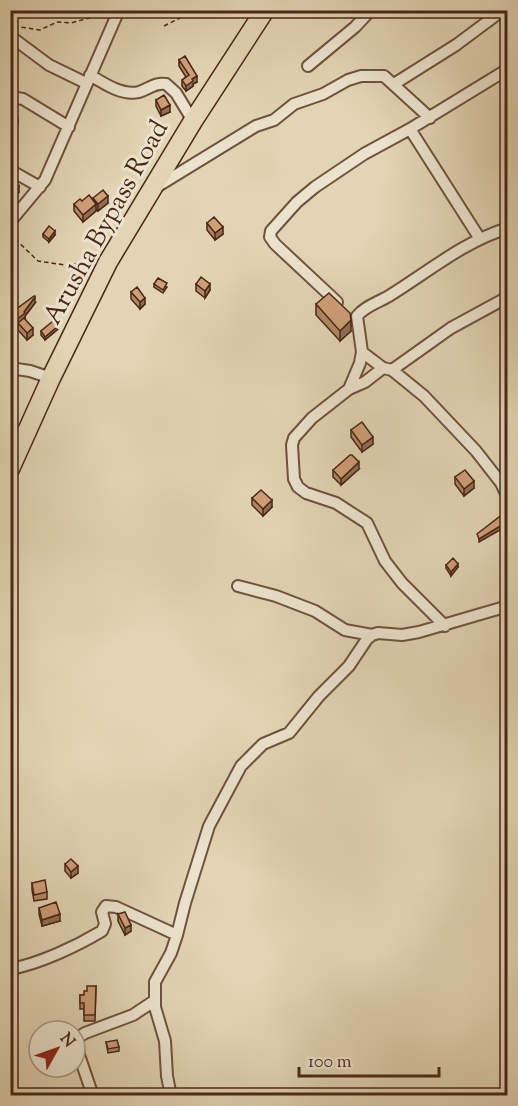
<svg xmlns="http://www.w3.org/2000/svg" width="518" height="1106" font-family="'Sorts Mill Goudy',serif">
<rect width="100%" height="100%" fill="#e2d4b4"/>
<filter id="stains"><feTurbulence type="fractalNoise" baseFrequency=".00333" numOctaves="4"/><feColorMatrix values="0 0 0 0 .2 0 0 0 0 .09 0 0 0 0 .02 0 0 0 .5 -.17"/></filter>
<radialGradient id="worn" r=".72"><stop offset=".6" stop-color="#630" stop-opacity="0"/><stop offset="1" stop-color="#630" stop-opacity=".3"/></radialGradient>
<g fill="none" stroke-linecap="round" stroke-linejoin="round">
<defs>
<path id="minor" d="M 10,36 L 49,65 L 86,83
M 308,66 L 355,27 L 371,10
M 90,75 C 103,83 122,96 139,92 C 149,89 155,82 166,84 L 176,93 L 193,121
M 394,84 L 456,45 L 503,10
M 10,97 L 23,99 L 69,127
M 410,129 L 480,239
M 10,170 L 40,187
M 158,186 L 256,126 L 274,120 L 294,104 L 323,94 L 348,80 L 361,76 L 384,76 L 430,118
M 10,222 L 45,180 L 119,10
M 508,228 C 463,242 428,272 389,296 C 379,302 365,306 357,316 L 362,352 L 383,368 L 392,370 L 424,396 L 476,451 L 501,483 L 508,498
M 337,302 L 275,244 L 270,237 L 271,231 L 297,202 L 315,187 L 364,154 L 410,129 L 508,69
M 362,352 L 360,363 L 349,389 L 312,418 L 294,438 L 292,445 L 294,479 L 298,487 L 306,493 L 336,503 L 367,523 L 385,561 L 402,583 L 445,626
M 10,368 L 30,371 L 51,378
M 392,370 L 451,328 L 508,297
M 349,389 L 365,382 L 383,368
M 238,586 L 276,596 L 315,611 L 345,630 L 372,635
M 10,969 C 39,964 77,946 102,931 L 105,924 L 102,912 L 106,906 L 116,907 L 177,935
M 93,1096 L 78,1052 L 76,1039 L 85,1033 L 133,1015 L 154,1001
M 171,1096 L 167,1076 L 165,1041 L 155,1007 L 155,982 L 171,953 L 177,935 L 185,903 L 209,826 L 241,766 L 263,744 L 289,733 L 319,696 L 349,666 L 367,639 L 372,635 L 378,633 L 402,635 L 419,632 L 508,606"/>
<path id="primary" d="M 10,469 L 51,378 L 108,262 L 193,121 L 265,10"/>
</defs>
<use href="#minor" stroke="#6f523e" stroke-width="14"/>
<use href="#primary" stroke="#492616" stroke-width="21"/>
<path stroke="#492616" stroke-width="1.5" stroke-dasharray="4.5 3" stroke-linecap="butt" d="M 14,26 L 40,30 L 57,22 L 71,23 L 108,13
M 164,26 L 188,14 L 213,14 L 221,10
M 10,234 L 38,261 L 65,265 L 92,263"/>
<use href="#minor" stroke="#ece3ce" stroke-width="10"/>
<use href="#primary" stroke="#e2d4b4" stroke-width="18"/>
</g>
<path fill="#b28967" stroke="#492616" stroke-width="1.5" d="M 179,60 L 197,82 L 193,84 L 193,86 L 186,91 L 182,86 L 182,80 L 186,77 L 179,66 Z
M 156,100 L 170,112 L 161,116 L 156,106 Z
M 10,113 L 18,123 L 13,137 L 10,136 Z
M 10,179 L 19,192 L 14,199 L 10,196 Z
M 93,198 L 108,203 L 98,211 L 96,209 L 96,211 L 83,222 L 74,211 L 74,204 L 82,201 L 93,200 Z
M 207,223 L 223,234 L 215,240 L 207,230 Z
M 43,234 L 55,235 L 49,242 L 43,237 Z
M 154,284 L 167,287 L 163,293 L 154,287 Z
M 196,284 L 210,290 L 205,298 L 196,291 Z
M 131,292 L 145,304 L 140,309 L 131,299 Z
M 35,303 L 25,316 L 25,319 L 33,335 L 27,340 L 18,330 L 18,324 L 16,325 L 11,318 L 11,313 Z
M 316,304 L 351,331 L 340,341 L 316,315 Z
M 57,330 L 45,340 L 41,335 L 41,331 Z
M 351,430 L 373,444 L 362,452 L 351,437 Z
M 359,469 L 341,485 L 333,477 L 333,470 Z
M 455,477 L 474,488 L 464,496 L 455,484 Z
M 252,498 L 272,507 L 263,516 L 252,505 Z
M 446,565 L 458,567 L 451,576 L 446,568 Z
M 65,864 L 78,873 L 71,878 L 65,871 Z
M 32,883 L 47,892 L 47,899 L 34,901 L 32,890 Z
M 39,908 L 60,921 L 42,926 L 39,914 Z
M 118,914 L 131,931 L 125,935 L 118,921 Z
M 96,986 L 95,1021 L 84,1021 L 84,1009 L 80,1009 L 80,995 L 84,995 L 87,991 Z
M 106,1042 L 119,1047 L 119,1051 L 108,1053 Z"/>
<path fill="#916f54" stroke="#492616" stroke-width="1.5" d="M 197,76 L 197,82 L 193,84 L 193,86 L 186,91 L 186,86 L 192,79 Z
M 170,105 L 170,112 L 161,116 L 161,110 Z
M 18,117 L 18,123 L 13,137 L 13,130 Z
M 19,186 L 19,192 L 14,199 L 14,192 Z
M 108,196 L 108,203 L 98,211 L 98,204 Z
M 96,204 L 96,211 L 83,222 L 83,215 Z
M 223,227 L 223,234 L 215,240 L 215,233 Z
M 55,231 L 55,235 L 49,242 L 49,239 Z
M 210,284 L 210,290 L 205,298 L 205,291 Z
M 35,297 L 35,303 L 25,316 L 25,319 L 16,325 L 16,320 L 24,312 Z
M 145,298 L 145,304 L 140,309 L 140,302 Z
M 351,320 L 351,331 L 340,341 L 340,331 Z
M 57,327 L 57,330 L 45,340 L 45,337 Z
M 33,328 L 33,335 L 27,340 L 27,333 Z
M 373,437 L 373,444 L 362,452 L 362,445 Z
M 359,462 L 359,469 L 341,485 L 341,479 Z
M 474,481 L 474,488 L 464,496 L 464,489 Z
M 272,500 L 272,507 L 263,516 L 263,509 Z
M 507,522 L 507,526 L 479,542 L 479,539 Z
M 458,564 L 458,567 L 451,576 L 451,572 Z
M 78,866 L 78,873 L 71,878 L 71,872 Z
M 60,914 L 60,921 L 42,926 L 42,920 Z
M 131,925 L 131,931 L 125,935 L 125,928 Z"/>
<path fill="#cf9f78" stroke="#492616" stroke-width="1.5" d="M 185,56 L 197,76 L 192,79 L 193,81 L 186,86 L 182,80 L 189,75 L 179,60 Z
M 164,95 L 170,105 L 161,110 L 156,100 Z
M 10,113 L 18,117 L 13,130 L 10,129 Z
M 10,179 L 19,186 L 14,192 L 10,189 Z
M 103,190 L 108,196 L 98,204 L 93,198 Z
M 89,195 L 96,204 L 83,215 L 74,204 L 80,199 L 82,201 Z
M 214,217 L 223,227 L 215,233 L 207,223 Z
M 49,226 L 55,231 L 49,239 L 43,234 Z
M 201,277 L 210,284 L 205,291 L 196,284 Z
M 158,278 L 167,283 L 163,290 L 154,284 Z
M 137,287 L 145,298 L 140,302 L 131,292 Z
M 329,293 L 350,313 L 351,320 L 340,331 L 316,304 Z
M 34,296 L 35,297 L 24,312 L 25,313 L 16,320 L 11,313 Z
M 24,318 L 33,328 L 27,333 L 18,323 Z
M 53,321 L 57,327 L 45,337 L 41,331 Z
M 362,422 L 373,437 L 362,445 L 351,430 Z
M 350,455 L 352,455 L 359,462 L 341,479 L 333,470 Z
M 465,470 L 474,481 L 464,489 L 455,477 Z
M 261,490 L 272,500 L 263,509 L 252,498 Z
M 503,514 L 507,522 L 479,539 L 477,534 Z
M 453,558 L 458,564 L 451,572 L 446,565 Z
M 71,859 L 78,866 L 71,872 L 65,864 Z
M 45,880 L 47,892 L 34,895 L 32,883 Z
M 56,902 L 60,914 L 42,920 L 39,908 Z
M 125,912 L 131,925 L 125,928 L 118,914 Z
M 87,986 L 96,986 L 95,1015 L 84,1015 L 84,1003 L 80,1003 L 80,995 L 84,995 L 84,991 L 87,991 Z
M 117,1040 L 119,1047 L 108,1049 L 106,1042 Z"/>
<g text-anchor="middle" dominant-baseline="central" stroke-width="6" stroke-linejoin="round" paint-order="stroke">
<g font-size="26" fill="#492616" stroke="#ece3ce">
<text transform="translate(107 223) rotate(-61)">Arusha Bypass Road</text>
</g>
</g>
<rect width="518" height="1106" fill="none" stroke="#e2d4b4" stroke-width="36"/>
<rect x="12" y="12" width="494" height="1082" fill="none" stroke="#492616" stroke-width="3"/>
<rect x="18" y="18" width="482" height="1070" fill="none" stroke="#492616" stroke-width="1.5"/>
<g transform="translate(57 1049) rotate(50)"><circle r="28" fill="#ece3ce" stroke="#ab9784" stroke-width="1.5"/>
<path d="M0-4.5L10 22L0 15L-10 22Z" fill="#8f2418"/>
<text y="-9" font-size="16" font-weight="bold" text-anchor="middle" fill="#492616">N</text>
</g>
<path d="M299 1067v9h140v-9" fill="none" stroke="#492616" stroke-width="3"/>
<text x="308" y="1067" font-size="18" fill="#492616" stroke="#ece3ce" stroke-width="4.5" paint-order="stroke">100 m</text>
<rect width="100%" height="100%" filter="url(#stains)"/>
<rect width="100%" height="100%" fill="url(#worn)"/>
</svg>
